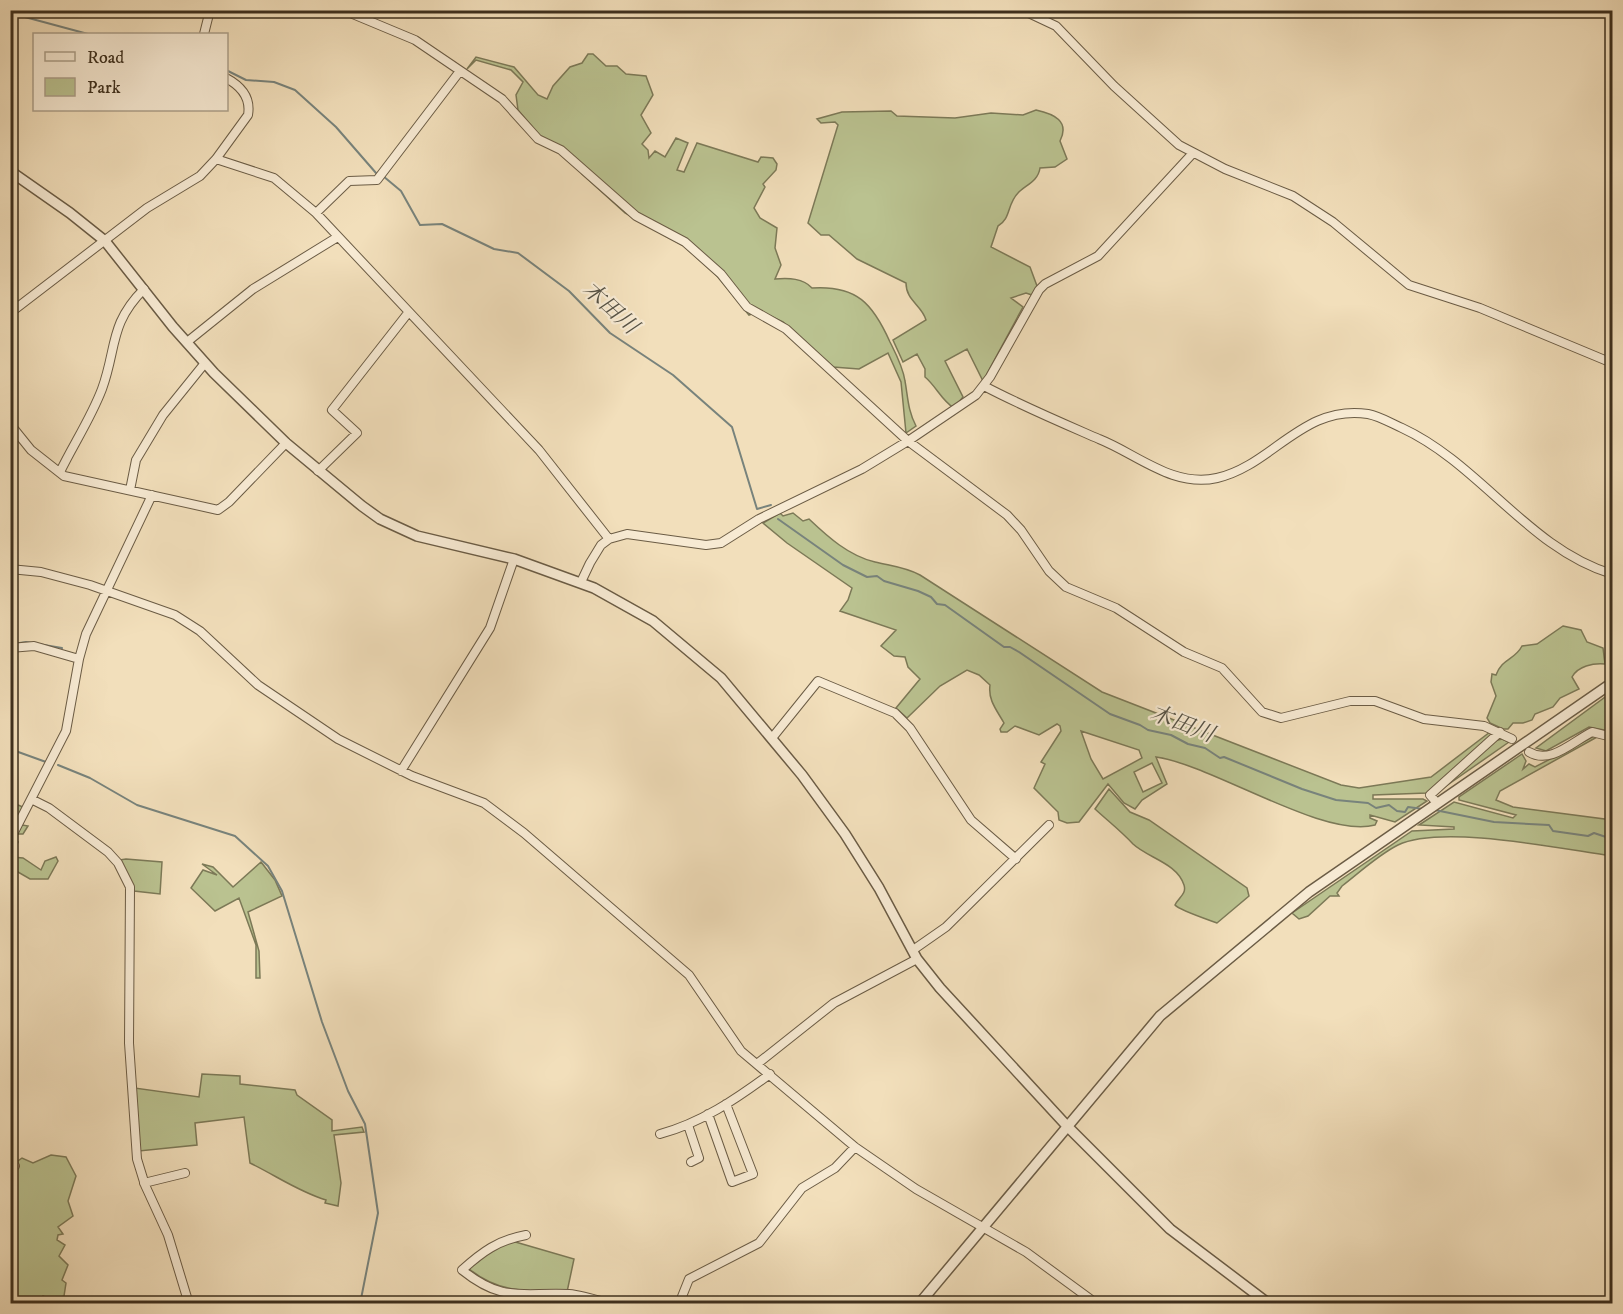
<svg xmlns="http://www.w3.org/2000/svg" width="1623" height="1314" font-family="'IM FELL DW Pica','Noto Serif JP',serif">
<rect width="100%" height="100%" fill="#f2dfbb"/>
<filter id="stains"><feTurbulence type="fractalNoise" baseFrequency=".00333" numOctaves="4"/><feColorMatrix values="0 0 0 0 .2 0 0 0 0 .09 0 0 0 0 .02 0 0 0 .5 -.17"/></filter>
<radialGradient id="worn" r=".72"><stop offset=".6" stop-color="#630" stop-opacity="0"/><stop offset="1" stop-color="#630" stop-opacity=".3"/></radialGradient>
<path fill="#bac290" stroke="#7c7957" stroke-width="1.5" fill-rule="evenodd" d="M 588,54 L 593,54 L 606,66 L 617,66 L 626,74 L 646,76 L 653,95 L 641,115 L 651,133 L 642,144 L 648,150 L 649,158 L 655,151 L 665,157 L 676,138 L 688,143 L 677,170 L 684,172 L 697,143 L 758,162 L 761,157 L 773,158 L 777,164 L 776,170 L 763,184 L 765,187 L 754,208 L 760,218 L 777,228 L 775,248 L 781,265 L 775,279 C 789,278 803,278 812,288 C 857,285 873,304 890,342 C 896,354 903,367 905,381 C 908,398 908,411 916,426 L 906,433 L 901,382 L 888,353 L 859,369 L 833,367 L 783,322 L 760,311 L 749,315 L 717,276 L 684,246 L 625,213 L 582,174 L 572,157 L 541,137 L 518,110 L 516,95 L 523,82 L 511,70 L 476,60 L 467,69 L 476,57 L 514,67 L 538,95 L 547,99 L 553,86 L 570,67 L 582,63 Z
M 1036,110 C 1054,114 1070,121 1060,141 L 1067,159 L 1055,167 L 1040,168 C 1038,182 1025,185 1018,193 C 1007,204 1011,219 998,226 L 991,247 L 1030,267 L 1037,286 L 1032,295 L 1026,293 L 1011,298 L 1023,307 L 983,381 L 967,349 L 945,361 L 963,397 L 954,408 C 942,401 936,386 925,377 L 925,369 L 917,354 L 903,362 L 893,340 L 926,320 C 922,305 906,301 906,283 L 857,259 L 829,235 L 821,235 L 808,223 L 838,125 L 835,122 L 821,123 L 817,119 L 842,112 L 891,111 L 897,116 L 955,118 L 991,113 L 1023,115 Z
M 780,513 L 783,516 L 793,513 L 803,521 L 809,519 C 828,537 849,556 875,562 C 891,566 905,567 920,575 L 1102,692 L 1341,785 L 1359,788 L 1431,777 L 1490,732 L 1495,733 L 1427,793 L 1373,795 L 1373,799 L 1423,799 L 1427,801 L 1395,822 L 1370,815 L 1370,818 L 1377,821 L 1375,825 C 1323,839 1213,765 1156,757 L 1167,784 L 1142,800 L 1135,809 L 1124,803 L 1108,784 L 1079,822 L 1067,823 L 1059,820 L 1058,812 L 1034,788 L 1045,764 L 1041,762 L 1061,731 L 1060,726 L 1057,724 L 1039,735 L 1015,726 L 1007,732 L 1001,732 L 1000,729 L 1004,723 C 996,709 988,700 990,685 L 979,675 L 967,670 L 940,686 L 907,718 L 896,708 L 920,679 L 908,667 L 905,657 L 894,656 L 881,646 L 896,630 L 840,611 L 848,600 L 852,588 L 787,543 L 763,523 ZM 1081,731 L 1139,750 L 1142,758 L 1103,779 L 1091,759 ZM 1152,763 L 1162,783 L 1143,792 L 1134,772 Z
M 1563,626 L 1581,630 L 1587,642 L 1603,648 L 1605,664 C 1593,663 1578,666 1572,677 L 1579,689 L 1560,698 L 1553,707 L 1535,714 L 1532,720 L 1523,723 L 1513,723 L 1508,729 L 1503,729 L 1490,723 L 1487,718 L 1496,696 L 1491,682 L 1492,674 L 1496,675 C 1502,658 1515,660 1522,646 L 1537,644 Z
M 1612,692 L 1612,735 L 1609,731 L 1589,727 L 1546,751 L 1536,748 Z
M 1596,735 L 1604,736 L 1597,737 L 1500,791 L 1496,800 L 1513,807 L 1612,820 L 1612,856 C 1561,849 1442,824 1398,845 C 1378,855 1359,873 1342,886 L 1337,893 L 1339,896 L 1330,896 L 1308,916 L 1299,919 L 1292,913 L 1412,831 L 1454,829 L 1454,827 L 1419,825 L 1454,802 L 1513,818 L 1516,815 L 1459,800 L 1459,797 L 1522,754 L 1526,761 L 1523,769 L 1529,764 L 1535,767 Z
M 1502,739 L 1509,742 L 1436,793 L 1494,741 Z
M 1109,789 L 1130,812 L 1149,820 L 1247,888 L 1249,896 L 1217,923 C 1209,920 1179,910 1175,905 C 1178,898 1187,894 1184,885 C 1177,863 1148,858 1133,844 C 1121,831 1108,821 1095,809 Z
M 11,802 L 23,807 L 26,815 L 22,825 L 28,826 L 23,834 L 17,834 L 14,838 L 18,842 L 12,857 L 23,858 L 41,870 L 45,861 L 56,857 L 58,861 L 48,879 L 30,879 L 11,868 Z
M 126,859 L 162,862 L 160,894 L 134,891 L 119,860 Z
M 261,862 L 275,880 L 282,896 L 248,912 L 259,951 L 260,978 L 256,978 L 256,945 L 239,898 L 215,911 L 191,888 L 203,870 L 217,875 L 202,864 L 213,867 L 233,887 Z
M 202,1074 L 240,1076 L 240,1084 L 295,1090 L 297,1095 L 332,1120 L 332,1131 L 362,1127 L 364,1132 L 334,1135 L 341,1183 L 338,1206 L 325,1203 L 326,1200 C 299,1192 275,1175 250,1163 L 244,1117 L 195,1123 L 197,1145 L 139,1151 L 135,1088 L 199,1097 Z
M 51,1155 L 66,1157 L 76,1176 L 68,1201 L 73,1216 L 58,1227 L 63,1234 L 58,1235 L 57,1240 L 65,1245 L 59,1256 L 68,1265 L 62,1280 L 66,1283 L 64,1296 L 53,1301 L 43,1296 L 36,1303 L 11,1304 L 11,1166 L 22,1158 L 33,1163 Z
M 512,1241 L 574,1259 L 567,1292 C 529,1291 499,1294 468,1268 L 490,1249 Z"/>
<g fill="none" stroke-linecap="round" stroke-linejoin="round">
<path stroke="#78837c" stroke-width="2" d="M 10,13 L 88,34
M 226,70 L 246,80 L 274,82 L 295,90 L 336,127 L 376,173
M 383,176 L 401,191 L 420,225 L 442,224 L 494,249 L 518,253 L 569,291 L 610,333 L 673,375 L 732,427 L 757,509 L 771,505
M 778,519 L 843,565 L 867,577 L 877,576 L 884,581 L 918,591 L 931,597 L 937,604 L 945,605 L 1004,647 L 1010,647 L 1019,652 L 1110,714 L 1140,725 L 1148,730 L 1171,735 L 1188,744 L 1205,748 L 1220,758 L 1224,757 L 1302,789 L 1336,800 L 1368,803 L 1376,808 L 1389,805 L 1397,811 L 1405,812 L 1408,807 L 1423,809
M 13,644 L 26,642 L 62,648
M 10,749 L 46,762
M 58,765 L 90,778 L 137,805 L 235,836 L 268,866 L 282,891 L 322,1022 L 348,1091 L 365,1124 L 378,1213 L 360,1304
M 1435,810 L 1494,822 L 1549,825 L 1553,831 L 1588,836 L 1594,833 L 1612,839"/>
<defs>
<path id="minor" d="M 343,10 L 415,40 L 502,99 L 538,139 L 561,150 L 636,216 L 685,242 L 721,274 L 747,307 L 786,329 L 908,441 L 1007,515 L 1021,530 L 1049,571 L 1066,587 L 1116,608 L 1184,652 L 1222,668 L 1262,712 L 1281,718 L 1350,701 L 1375,701 L 1424,719 L 1484,726 L 1512,739
M 1022,10 L 1056,26 L 1114,86 L 1179,145 L 1225,169 L 1293,196 L 1333,222 L 1409,285 L 1480,308 L 1612,363
M 204,34 L 210,10
M 216,159 L 274,178 L 316,213 L 539,450 L 609,539
M 316,213 L 349,181 L 377,180 L 460,71
M 10,313 L 147,208 L 200,176 L 216,159 L 248,115 C 251,98 241,86 226,78
M 187,342 L 253,289 L 336,238
M 984,386 C 1022,406 1060,422 1099,439 C 1137,454 1173,488 1217,478 C 1273,465 1303,404 1368,414 C 1379,416 1391,423 1402,428 C 1480,464 1529,549 1612,574
M 10,424 L 31,450 L 64,476 L 218,510 L 229,502 L 286,443
M 318,471 L 357,433 L 332,410 L 408,313
M 60,472 C 73,445 91,418 102,389 C 117,348 109,324 144,289
M 130,490 L 136,460 L 163,415 L 205,363
M 10,569 L 41,572 L 90,585 L 175,615 L 200,631 L 258,685 L 338,739 L 412,776 L 484,803 L 524,833 L 689,975 L 741,1051 L 855,1147 L 916,1189 L 1026,1252 L 1097,1304
M 581,582 L 590,563 L 601,545 L 609,539 L 627,534 L 706,545 L 721,543 L 759,519 L 862,469 L 908,441 L 976,395 L 990,377 L 1039,290 L 1045,284 L 1098,256 L 1193,153
M 10,648 L 34,646 L 79,659
M 772,738 L 818,681 L 895,713 L 910,728 L 971,820 L 1016,859
M 1529,752 C 1550,765 1572,742 1592,732 L 1612,737
M 401,771 L 490,628 L 514,559
M 33,800 L 49,808 L 108,852 L 118,863 L 130,887 L 129,1043 L 137,1159 L 145,1185 L 168,1235 L 189,1304
M 1437,803 L 1430,795 L 1500,732
M 10,840 L 66,731 L 79,659 L 86,634 L 152,495
M 913,950 L 946,927 L 1049,825
M 757,1064 L 834,1003 L 917,959
M 708,1114 L 732,1182 L 753,1174 L 726,1104
M 688,1125 L 699,1158 L 691,1162
M 660,1134 C 701,1123 736,1099 770,1074
M 10,1165 L 15,1166
M 144,1183 L 185,1173
M 526,1235 C 498,1240 482,1252 462,1270 C 503,1303 521,1292 569,1294 C 582,1295 597,1300 610,1304
M 679,1304 L 689,1279 L 759,1243 L 802,1188 L 835,1168 L 855,1147"/>
<path id="tertiary" d="M 10,171 L 70,213 L 105,241 L 173,327 L 214,373 L 286,443 L 362,506 L 380,519 L 417,536 L 514,559 L 594,588 L 653,621 L 721,678 L 802,775 L 845,834 L 879,888 L 917,959 L 940,988 L 1067,1126 L 1170,1229 L 1269,1304
M 919,1304 L 1160,1016 L 1309,892 L 1612,683"/>
</defs>
<use href="#minor" stroke="#6b5c45" stroke-width="10"/>
<use href="#tertiary" stroke="#6b5c45" stroke-width="12"/>
<use href="#minor" stroke="#f7ead3" stroke-width="8"/>
<use href="#tertiary" stroke="#f7ead3" stroke-width="9"/>
</g>
<g text-anchor="middle" dominant-baseline="central" stroke-width="4.5" stroke-linejoin="round" paint-order="stroke">
<g font-size="22" font-style="italic" fill="#565245" stroke="#f7ead3">
<text transform="translate(610 308) rotate(42)">木田川</text>
<text transform="translate(1182 724) rotate(21)">木田川</text>
</g>
</g>
<rect width="1623" height="1314" fill="none" stroke="#f2dfbb" stroke-width="36"/>
<rect x="12" y="12" width="1599" height="1290" fill="none" stroke="#3e301e" stroke-width="3"/>
<rect x="18" y="18" width="1587" height="1278" fill="none" stroke="#3e301e" stroke-width="1.5"/>
<rect x="33" y="33" width="195" height="78" fill="#f7ead3" stroke="#ada08b" stroke-width="1.5"/>
<rect x="45" y="52" width="30" height="9" fill="#f7ead3" stroke="#ada08b" stroke-width="1.5"/>
<text x="87" y="63" font-size="18" fill="#3e301e">Road</text>
<rect x="45" y="78" width="30" height="18" fill="#bac290" stroke="#ada08b" stroke-width="1.5"/>
<text x="87" y="93" font-size="18" fill="#3e301e">Park</text>
<rect width="100%" height="100%" filter="url(#stains)"/>
<rect width="100%" height="100%" fill="url(#worn)"/>
</svg>
